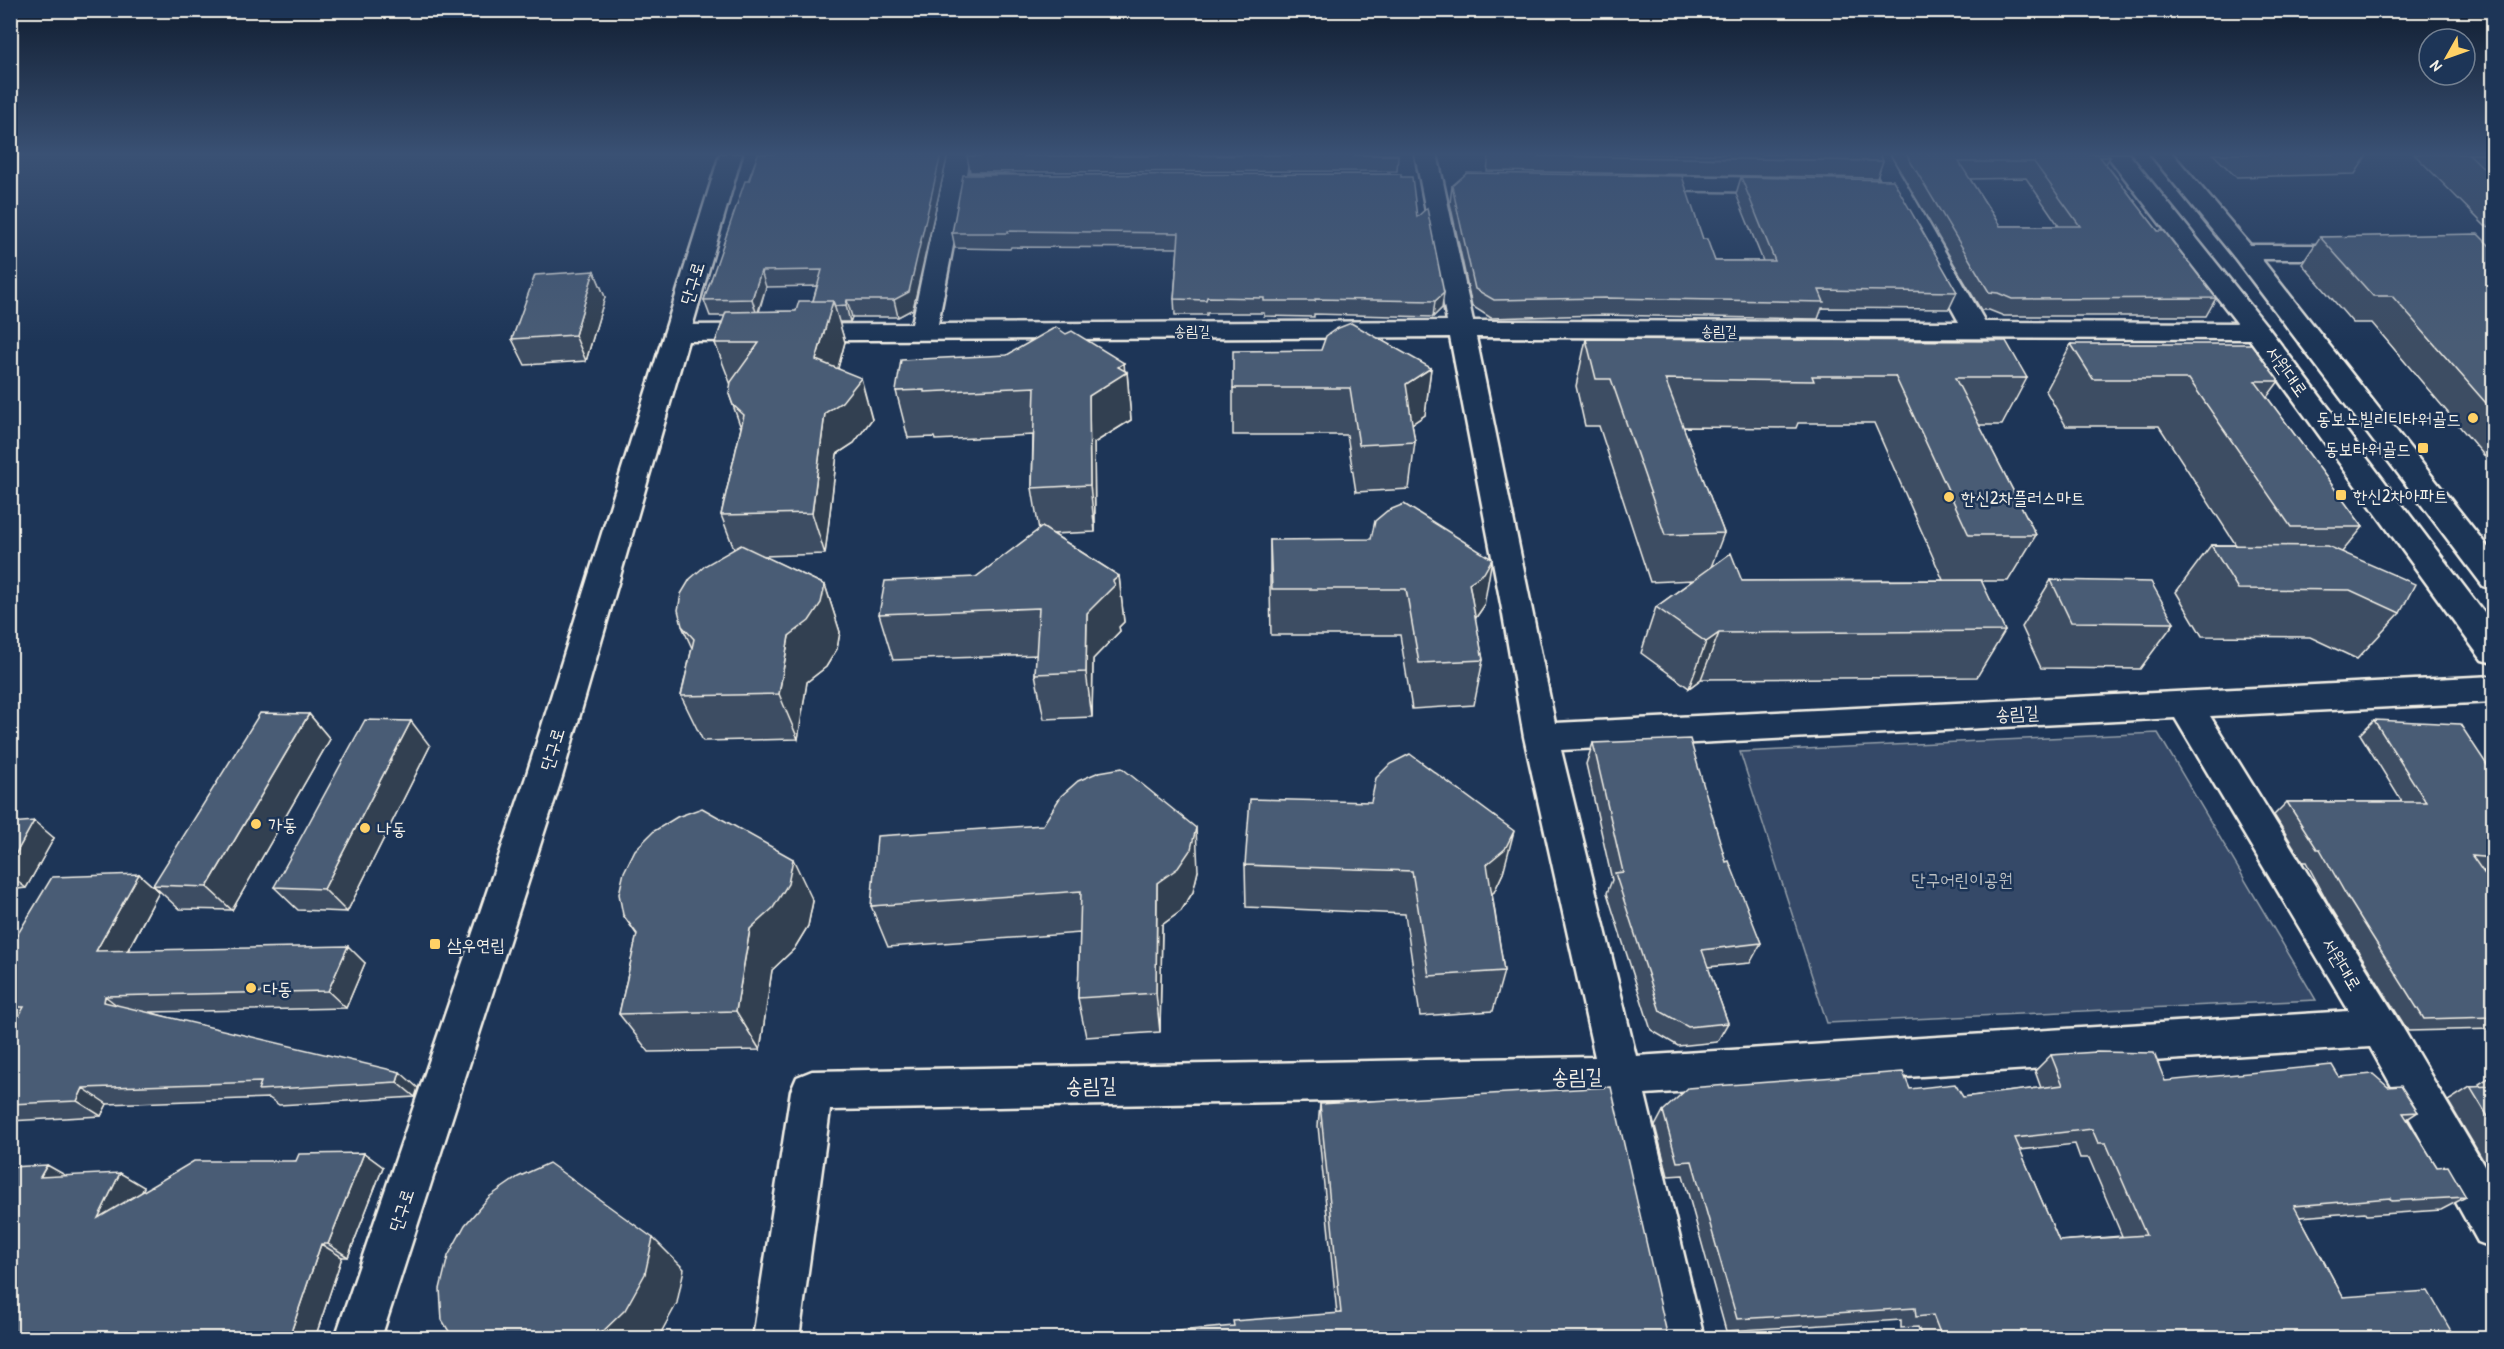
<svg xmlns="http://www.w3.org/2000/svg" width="2504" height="1349" font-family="'Patrick Hand','Poor Story',sans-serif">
<rect width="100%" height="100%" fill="#1d3557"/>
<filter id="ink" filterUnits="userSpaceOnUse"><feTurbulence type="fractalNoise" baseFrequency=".0167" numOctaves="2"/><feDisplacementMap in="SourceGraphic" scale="12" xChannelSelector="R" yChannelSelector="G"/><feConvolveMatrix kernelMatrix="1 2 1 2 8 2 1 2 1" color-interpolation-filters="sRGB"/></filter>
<g filter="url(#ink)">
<path fill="#354a67" stroke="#949ea8" stroke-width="1.5" d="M 2158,733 L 2316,1000 L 1827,1023 L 1740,752 Z"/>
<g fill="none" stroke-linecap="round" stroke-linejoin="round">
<defs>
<path id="street" d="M 948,154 L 970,154 L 967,174 L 1015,176 L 1019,181 L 1015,186 L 964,188 L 938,324 L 1447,321 L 1415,154 L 1437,154 L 1473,321 L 1959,322 L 1867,154 L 1889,154 L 1985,322 L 2257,323 L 2266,325 L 2270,331 L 2266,337 L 2257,339 L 1476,337 L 1555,723 L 2494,676 L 2494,702 L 2210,716 L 2395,1015 L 2494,1183 L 2494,1248 L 2478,1242 L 2370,1047 L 1645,1094 L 1704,1338 L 1658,1338 L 1604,1096 L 830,1110 L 799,1338 L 753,1338 L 791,1091 L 797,1077 L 812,1071 L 1595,1057 L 1524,737 L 1502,609 L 1450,337 L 678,341 L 669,339 L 665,333 L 669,327 L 678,325 L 912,324 ZM 2175,718 L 2349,1011 L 1636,1056 L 1561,750 Z
M 1638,176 L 1784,178 L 1792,180 L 1796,185 L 1792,190 L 1784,192 L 1638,190 L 1630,188 L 1626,183 L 1630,178 Z
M 2243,245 L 2356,245 L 2365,247 L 2368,252 L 2365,257 L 2356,259 L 2243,259 L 2234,257 L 2231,252 L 2234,247 Z"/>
<path id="secondary" d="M 720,154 L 742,154 L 562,777 L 381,1338 L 335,1338 L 526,777 Z
M 2106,154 L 2129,154 L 2266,325 L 2494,626 L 2494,663 L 2482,660 L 2248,337 Z
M 2150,154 L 2173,154 L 2252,247 L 2494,555 L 2494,589 L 2483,586 L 2234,257 Z"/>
</defs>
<use href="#street" stroke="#f4f1e8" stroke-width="5"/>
<use href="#secondary" stroke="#f4f1e8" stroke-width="5"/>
<use href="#street" fill="#1d3557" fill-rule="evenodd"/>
<use href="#secondary" fill="#1d3557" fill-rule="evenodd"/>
</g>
<path fill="#3e4e64" stroke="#f4f1e8" stroke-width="1.5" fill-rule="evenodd" d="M 758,154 L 948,154 L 913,309 L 898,317 L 852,317 L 850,322 L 839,322 L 845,342 L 838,368 L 872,419 L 854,443 L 837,454 L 825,554 L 763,556 L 825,585 L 840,632 L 837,649 L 826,667 L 807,682 L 798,739 L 703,741 L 681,696 L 692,648 L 682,626 L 734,549 L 721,515 L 741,428 L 729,394 L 731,385 L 715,343 L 725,316 L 710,316 L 704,300 ZM 817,286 L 813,301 L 796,311 L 759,312 L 766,287 Z
M 1890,154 L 2107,154 L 2110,157 L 2106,164 L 2158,231 L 2216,298 L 2206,316 L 2004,316 L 1989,310 L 1981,310 ZM 2026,178 L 2059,226 L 2000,226 L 1970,179 Z
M 2213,154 L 2368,154 L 2355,174 L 2236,177 Z
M 2414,154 L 2493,154 L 2493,227 L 2485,226 Z
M 1398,155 L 1397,171 L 970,172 L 967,156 Z
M 1489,155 L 1883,161 L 1877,178 L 1487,171 Z
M 1401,177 L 1417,217 L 1442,308 L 1433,317 L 1314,314 L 1314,317 L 1264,316 L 1264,313 L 1207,313 L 1207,315 L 1175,315 L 1174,299 L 1178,248 L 1011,247 L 1010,249 L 955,248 L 952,233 Z
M 1741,177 L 1957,292 L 1949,309 L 1822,308 L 1818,319 L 1601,315 L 1491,318 L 1472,306 L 1450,203 L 1452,186 L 1703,239 L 1715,261 L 1763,261 L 1736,194 Z
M 2320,237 L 2493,249 L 2493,466 L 2372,323 L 2353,323 L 2302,264 Z
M 594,271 L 605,297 L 586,361 L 525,365 L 512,339 Z
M 1586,339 L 2027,378 L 2002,425 L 1979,425 L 2036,535 L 2008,581 L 1981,581 L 2005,631 L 1977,677 L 1701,679 L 1689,688 L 1641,653 L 1656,607 L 1693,580 L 1650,582 L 1599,426 L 1585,426 L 1576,386 ZM 1798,423 L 1874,423 L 1943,580 L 1742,581 L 1711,567 L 1724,533 L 1683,427 L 1796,428 Z
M 2071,344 L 2279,381 L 2267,397 L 2363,527 L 2342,552 L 2400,613 L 2357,659 L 2310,637 L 2202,636 L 2176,592 L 2211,545 L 2236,545 L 2159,426 L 2066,426 L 2046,391 Z
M 1431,368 L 1425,415 L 1412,424 L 1415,442 L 1409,489 L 1356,492 L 1347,435 L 1233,435 L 1233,388 Z
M 1124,370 L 1127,372 L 1131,420 L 1094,443 L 1095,532 L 1053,534 L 1119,576 L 1124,622 L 1119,627 L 1120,631 L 1093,659 L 1092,717 L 1044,719 L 1035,674 L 1037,655 L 893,660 L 879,614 L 976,577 L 1039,530 L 1032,488 L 1033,435 L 935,440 L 934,437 L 908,438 L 896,391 Z
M 1270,540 L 1484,606 L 1475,619 L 1483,660 L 1474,705 L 1412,709 L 1400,635 L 1271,635 L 1270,587 Z
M 2051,580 L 2174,623 L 2140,669 L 2041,668 L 2022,627 Z
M 309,714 L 330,739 L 232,910 L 179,909 L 153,885 Z
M 2374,720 L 2491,771 L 2493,771 L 2493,872 L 2483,871 L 2493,886 L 2493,1029 L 2408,1031 L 2330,906 L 2306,862 L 2303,862 L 2274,815 L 2287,802 L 2402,802 L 2360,734 Z
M 1593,743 L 1726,862 L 1761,943 L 1750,963 L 1708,967 L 1728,1023 L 1717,1042 L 1678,1046 L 1651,1030 L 1607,893 L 1612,880 L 1586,764 Z
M 430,746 L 347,912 L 298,910 L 274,887 Z
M 10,823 L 54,838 L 26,888 L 10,890 Z
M 1245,865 L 1503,873 L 1494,892 L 1492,893 L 1504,971 L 1493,1011 L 1420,1016 L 1405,914 L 1246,907 Z
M 1198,871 L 1193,892 L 1181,911 L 1162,925 L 1160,1032 L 1086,1037 L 1078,998 L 1080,933 L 888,947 L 871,906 Z
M 139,874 L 159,892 L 128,951 L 365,963 L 346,1008 L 149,1012 L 418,1088 L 415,1097 L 279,1105 L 269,1098 L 107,1104 L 101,1116 L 10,1121 L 10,1032 L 15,1024 L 10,1025 L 10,947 Z
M 813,901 L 808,926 L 794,949 L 772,970 L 760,1050 L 649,1052 L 619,1014 L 637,935 L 623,915 Z
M 2051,1055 L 2165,1081 L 2339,1077 L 2388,1087 L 2418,1112 L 2407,1119 L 2437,1167 L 2466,1197 L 2441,1210 L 2367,1215 L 2365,1212 L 2300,1217 L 2343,1297 L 2455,1338 L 1922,1338 L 1918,1327 L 1901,1328 L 1901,1320 L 1726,1331 L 1683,1175 L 1668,1176 L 1655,1126 L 1663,1111 L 1910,1089 L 1963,1097 L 2041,1088 L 2035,1071 ZM 2075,1144 L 2080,1158 L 2089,1158 L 2122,1236 L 2059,1241 L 2020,1150 Z
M 2493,1075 L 2493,1172 L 2490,1172 L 2448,1101 L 2470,1087 L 2481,1087 L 2479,1084 Z
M 1320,1104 L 1668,1338 L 1234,1326 L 1337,1314 L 1318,1126 Z
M 364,1153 L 383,1167 L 348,1257 L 342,1257 L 315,1338 L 10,1338 L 66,1176 L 144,1187 L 142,1192 L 296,1161 Z"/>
<path fill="#324051" stroke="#f4f1e8" stroke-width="1.5" d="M 941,154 L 948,154 L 913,309 L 898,317 L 894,300 Z
M 594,271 L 605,297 L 586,361 L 575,335 Z
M 761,271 L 766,287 L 757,315 L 752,299 Z
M 1444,293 L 1442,308 L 1433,317 L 1435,301 Z
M 847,300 L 852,317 L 850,322 L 846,305 Z
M 833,301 L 845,342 L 829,401 L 816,360 Z
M 1124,363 L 1125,374 L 1127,372 L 1131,420 L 1094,443 L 1095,532 L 1090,485 L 1089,396 L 1118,367 Z
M 1431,368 L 1425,415 L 1401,431 L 1406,384 Z
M 861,378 L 872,419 L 854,443 L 837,454 L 825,554 L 812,513 L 825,413 Z
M 1492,559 L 1484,606 L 1475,619 L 1469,583 Z
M 1119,576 L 1124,622 L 1119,627 L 1120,631 L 1093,659 L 1092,717 L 1086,672 L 1087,613 L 1113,581 Z
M 825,585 L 840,632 L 837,649 L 826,667 L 807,682 L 798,739 L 779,694 L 789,636 Z
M 1719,633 L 1701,679 L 1689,688 L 1706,642 Z
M 309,714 L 330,739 L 232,910 L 207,887 Z
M 411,721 L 430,746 L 347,912 L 324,889 Z
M 34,821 L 54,838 L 26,888 L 10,876 L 10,864 Z
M 1196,828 L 1198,871 L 1193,892 L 1181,911 L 1162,925 L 1160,1032 L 1156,993 L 1157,883 Z
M 1514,831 L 1503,873 L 1494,892 L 1477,906 L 1487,864 Z
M 793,859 L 813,901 L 808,926 L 794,949 L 772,970 L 760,1050 L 736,1011 L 750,929 Z
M 139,874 L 159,892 L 118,968 L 96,951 Z
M 348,946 L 365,963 L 346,1008 L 328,991 Z
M 105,996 L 127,1013 L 104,1002 Z
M 400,1072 L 418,1088 L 415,1097 L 397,1082 Z
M 83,1088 L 107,1104 L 101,1116 L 77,1101 Z
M 364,1153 L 383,1167 L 348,1257 L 328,1244 Z
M 47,1165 L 72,1179 L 40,1177 Z
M 120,1173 L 144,1187 L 124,1232 L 98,1218 Z
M 653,1238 L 684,1269 L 677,1303 L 658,1338 L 596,1338 Z
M 321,1244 L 342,1257 L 315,1338 L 289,1338 Z"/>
<path fill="#485b74" stroke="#f4f1e8" stroke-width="1.5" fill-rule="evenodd" d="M 758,154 L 941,154 L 909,292 L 894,300 L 847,300 L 846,305 L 835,306 L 833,301 L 813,301 L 822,270 L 761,271 L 752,299 L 704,300 L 745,181 L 749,181 Z
M 967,154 L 1398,154 L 1398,155 L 967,156 Z
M 1490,154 L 1880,154 L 1883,161 L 1489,155 Z
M 1906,154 L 2107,154 L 2110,157 L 2100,157 L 2158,231 L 2164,231 L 2216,298 L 2012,299 L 1998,293 L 1989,292 ZM 1959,162 L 2034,162 L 2080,226 L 2000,226 Z
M 2469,154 L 2493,154 L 2493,177 Z
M 1467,173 L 1682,176 L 1703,239 L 1707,239 L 1715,261 L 1775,261 L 1741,177 L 1893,180 L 1957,292 L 1819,290 L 1824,302 L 1605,298 L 1494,300 L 1475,289 L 1452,186 Z
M 1401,174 L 1401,177 L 1412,177 L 1417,217 L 1427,208 L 1444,293 L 1435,301 L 1315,299 L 1315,301 L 1264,301 L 1264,298 L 1207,297 L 1206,300 L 1174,299 L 1179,233 L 1008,231 L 1008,233 L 952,233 L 963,175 Z
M 2478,234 L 2493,249 L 2493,411 L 2392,296 L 2373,296 L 2320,237 Z
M 594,271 L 575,335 L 512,339 L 535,275 Z
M 799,301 L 833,301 L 816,360 L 861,378 L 842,402 L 825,413 L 812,513 L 721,515 L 744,415 L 733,405 L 729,394 L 731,382 L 759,343 L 715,343 L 726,312 L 796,311 Z
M 1351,323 L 1431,368 L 1406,384 L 1415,442 L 1359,445 L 1350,388 L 1233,388 L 1233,351 L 1321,350 L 1326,336 L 1336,329 Z
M 1056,327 L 1066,334 L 1072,331 L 1124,363 L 1118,367 L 1127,372 L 1089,396 L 1090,485 L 1032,488 L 1035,387 L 924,392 L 924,390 L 896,391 L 901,360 L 1007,355 Z
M 1586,339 L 2006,341 L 2027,378 L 1955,378 L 2036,535 L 1969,535 L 1895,376 L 1812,376 L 1814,381 L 1665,379 L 1724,533 L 1665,535 L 1611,379 L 1596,379 Z
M 2071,344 L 2251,344 L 2279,381 L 2255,381 L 2363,527 L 2291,527 L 2189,379 L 2093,379 Z
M 1404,504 L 1492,559 L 1484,573 L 1469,583 L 1483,660 L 1419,663 L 1406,589 L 1272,589 L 1270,540 L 1371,539 L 1375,521 L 1387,511 Z
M 1042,527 L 1119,576 L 1113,581 L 1115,585 L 1087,613 L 1086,672 L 1035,674 L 1039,608 L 879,614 L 885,581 L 976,577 Z
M 741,545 L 825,585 L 821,603 L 809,621 L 789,636 L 779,694 L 681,696 L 694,639 L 682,626 L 678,610 L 681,594 L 690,579 L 706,565 Z
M 2211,545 L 2328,546 L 2415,584 L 2400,613 L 2350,590 L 2238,589 Z
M 1731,553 L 1742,581 L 1981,580 L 2005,631 L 1719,633 L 1706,642 L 1656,607 Z
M 2051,580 L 2151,582 L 2174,623 L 2071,622 Z
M 260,713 L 309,714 L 207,887 L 153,885 Z
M 365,720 L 411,721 L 324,889 L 274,887 Z
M 2374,720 L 2460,724 L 2491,771 L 2493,771 L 2493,858 L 2472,856 L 2493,886 L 2493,1017 L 2424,1019 L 2345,893 L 2320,849 L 2317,849 L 2287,802 L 2426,802 Z
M 1690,739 L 1726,862 L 1729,861 L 1761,943 L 1702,950 L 1728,1023 L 1688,1027 L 1660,1011 L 1615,873 L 1623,872 L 1593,743 Z
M 1410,754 L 1514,831 L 1505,849 L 1487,864 L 1504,971 L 1429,976 L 1412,871 L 1245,865 L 1250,799 L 1371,802 L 1376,778 L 1390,764 Z
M 1122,768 L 1196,828 L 1191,849 L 1178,868 L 1157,883 L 1156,993 L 1078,998 L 1081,891 L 871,906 L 877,836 L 1043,825 L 1061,796 L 1078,781 L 1099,772 Z
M 702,808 L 793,859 L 788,884 L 773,908 L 750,929 L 736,1011 L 619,1014 L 637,934 L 623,915 L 619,894 L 624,872 L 635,850 L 654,831 L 677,817 Z
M 34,821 L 10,864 L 10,823 Z
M 139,874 L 96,951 L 348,946 L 328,991 L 105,996 L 104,1002 L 400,1072 L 397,1082 L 258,1090 L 261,1082 L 83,1088 L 77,1101 L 10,1104 L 10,1032 L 24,1007 L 10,1007 L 10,947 L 52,877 Z
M 2097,1052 L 2154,1053 L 2165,1081 L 2332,1065 L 2339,1077 L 2373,1074 L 2388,1087 L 2401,1086 L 2418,1112 L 2403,1113 L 2437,1167 L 2448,1166 L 2466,1197 L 2391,1201 L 2390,1198 L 2294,1206 L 2343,1297 L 2428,1291 L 2455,1338 L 1942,1338 L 1933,1315 L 1916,1317 L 1915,1308 L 1737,1319 L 1692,1161 L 1677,1162 L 1663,1111 L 1688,1088 L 1903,1072 L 1910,1089 L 1955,1084 L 1963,1097 L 2063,1085 L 2051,1055 ZM 2092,1129 L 2098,1143 L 2106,1143 L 2146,1235 L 2059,1241 L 2015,1138 Z
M 2493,1086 L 2493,1125 L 2470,1087 Z
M 1611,1087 L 1668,1338 L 1111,1338 L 1111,1337 L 1234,1326 L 1233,1321 L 1341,1313 L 1320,1104 Z
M 364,1153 L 328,1244 L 321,1244 L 289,1338 L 10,1338 L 10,1167 L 47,1165 L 40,1177 L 120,1173 L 98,1218 L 194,1161 L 296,1161 L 299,1154 Z
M 549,1163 L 653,1238 L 645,1274 L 625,1310 L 596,1338 L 453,1338 L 442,1320 L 440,1289 L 448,1256 L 465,1225 L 489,1197 L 518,1177 Z"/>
</g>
<linearGradient id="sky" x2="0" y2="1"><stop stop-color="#101d30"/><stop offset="0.45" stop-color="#3a5174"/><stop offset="1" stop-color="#3a5174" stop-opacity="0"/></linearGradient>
<rect width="2504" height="343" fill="url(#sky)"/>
<g fill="#ffd166" stroke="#1d3557" stroke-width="2">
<circle cx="2473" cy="418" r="6"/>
<rect x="2417" y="442" width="12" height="12" rx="3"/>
<rect x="2335" y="489" width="12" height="12" rx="3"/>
<circle cx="1949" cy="497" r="6"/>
<circle cx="256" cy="824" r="6"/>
<circle cx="365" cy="828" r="6"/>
<rect x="429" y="938" width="12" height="12" rx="3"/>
<circle cx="251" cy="988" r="6"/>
</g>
<g text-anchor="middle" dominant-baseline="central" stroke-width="5" stroke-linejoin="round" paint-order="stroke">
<g font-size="15" fill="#f4f1e8" stroke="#1d3557">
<text x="1192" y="330">송림길</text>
<text x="1719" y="330">송림길</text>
</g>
<g font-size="18" fill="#f4f1e8" stroke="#1d3557">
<text transform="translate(692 283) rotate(-73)">단구로</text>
<text transform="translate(2287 371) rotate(54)">서원대로</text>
<text transform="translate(2017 713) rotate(-3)">송림길</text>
<text transform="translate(552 749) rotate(-73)">단구로</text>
<text transform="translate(2342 964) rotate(59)">서원대로</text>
<text transform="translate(401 1210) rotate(-72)">단구로</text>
</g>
<g font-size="18" fill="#f4f1e8" stroke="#1d3557" text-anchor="start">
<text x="2461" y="418" text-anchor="end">동보노빌리티타워골드</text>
<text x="2411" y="448" text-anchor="end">동보타워골드</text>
<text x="2353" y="495">한신2차아파트</text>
<text x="1961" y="497">한신2차플러스마트</text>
<text x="268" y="824">가동</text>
<text x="377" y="828">나동</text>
<text x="447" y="944">삼우연립</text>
<text x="263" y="988">다동</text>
</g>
<g font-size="18" fill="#bbbfc1" stroke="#1d3557">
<text x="1962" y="879">단구어린이공원</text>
</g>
<g font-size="21" fill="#f4f1e8" stroke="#1d3557">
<text transform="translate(1577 1076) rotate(-1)">송림길</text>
<text transform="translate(1091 1085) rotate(-1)">송림길</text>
</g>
</g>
<rect width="2504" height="1349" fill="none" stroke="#1d3557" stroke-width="36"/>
<rect x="18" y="18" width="2468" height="1313" fill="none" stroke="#f4f1e8" stroke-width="2" filter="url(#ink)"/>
<g transform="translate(2447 57) rotate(230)"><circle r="28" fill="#1d3557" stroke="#738091" stroke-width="1.5"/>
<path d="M0-4.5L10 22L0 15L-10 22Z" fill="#ffd166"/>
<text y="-9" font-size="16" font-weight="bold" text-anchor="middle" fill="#f4f1e8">N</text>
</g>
</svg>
